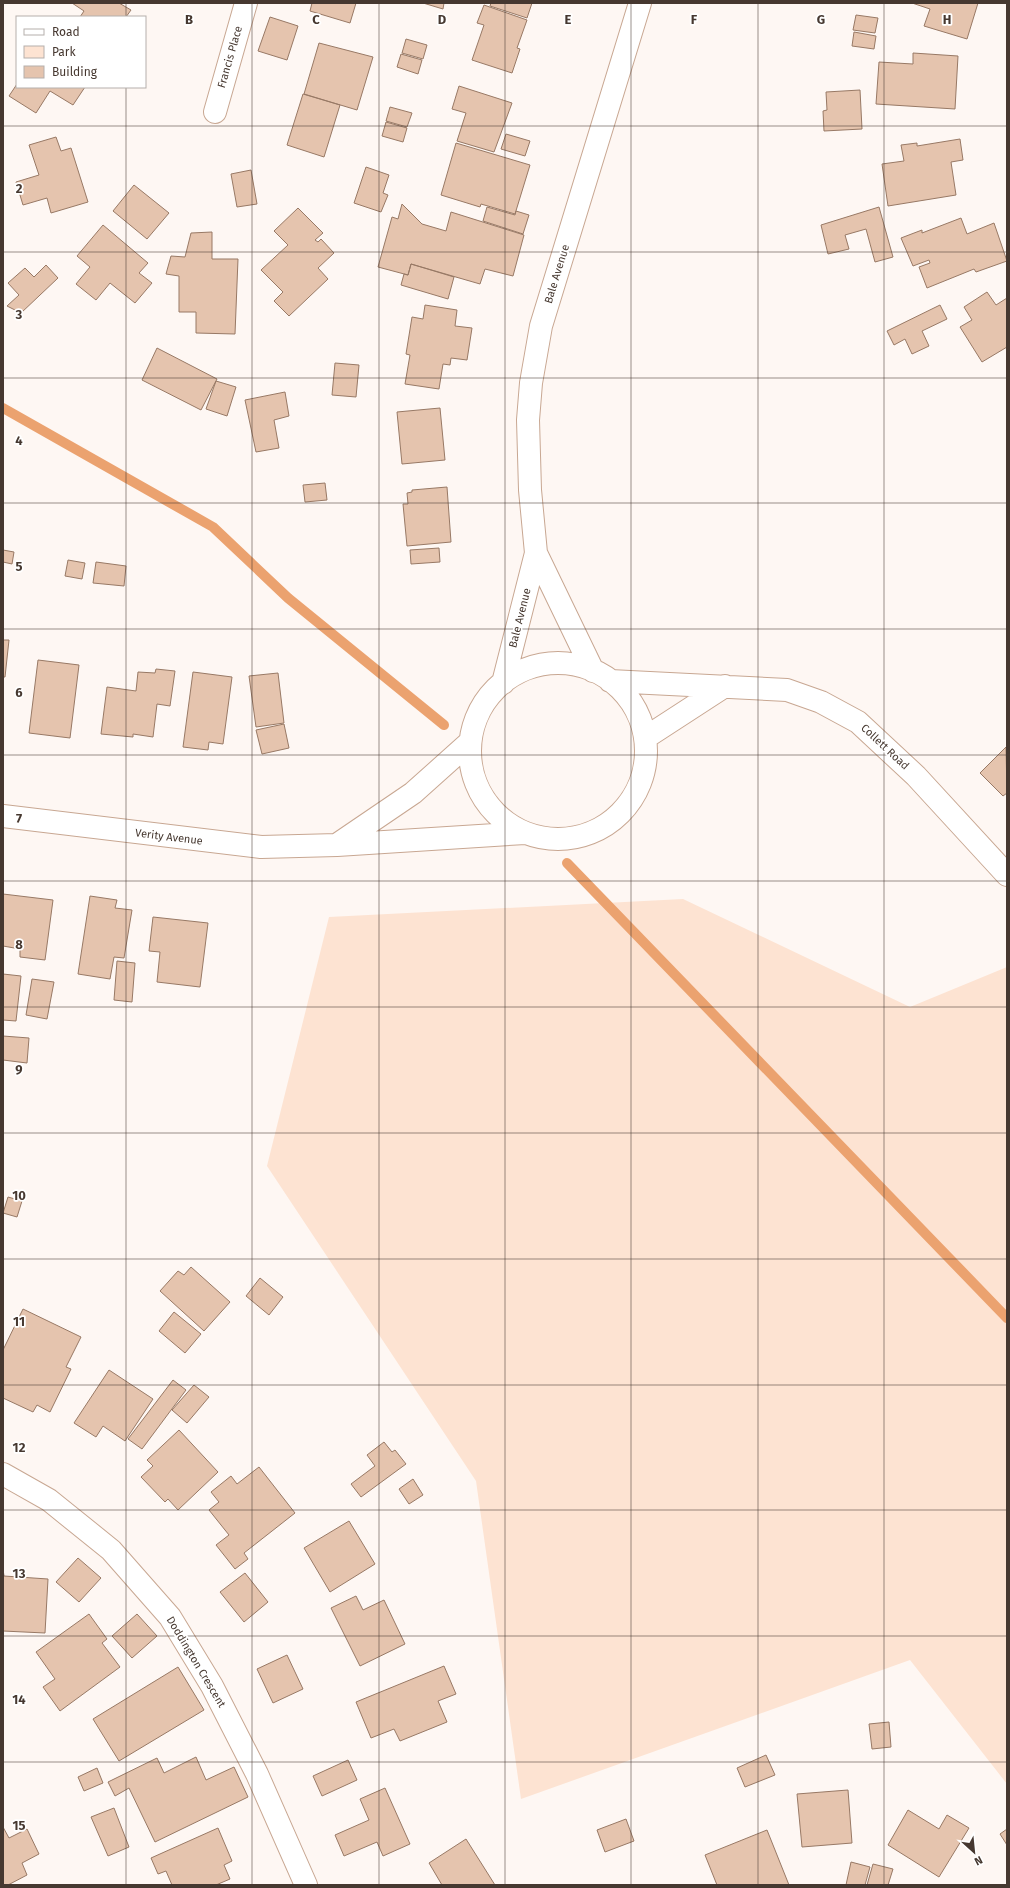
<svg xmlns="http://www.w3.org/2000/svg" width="1010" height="1888" font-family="'Fira Sans',sans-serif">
<rect width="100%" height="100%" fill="#fef7f3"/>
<path fill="#fde3d2" d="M 683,899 L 910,1007 L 1007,967 L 1007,1784 L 910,1660 L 521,1799 L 476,1481 L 267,1166 L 329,917 Z"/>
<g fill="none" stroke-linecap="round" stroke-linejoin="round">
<path stroke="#eba26f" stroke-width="10" d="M 3,408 L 213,527 L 288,598 L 444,725
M 567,863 L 1007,1318"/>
</g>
<path fill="#e5c4ae" stroke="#987965" d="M 72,3 L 119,3 L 131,10 L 126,17 L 80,17 L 84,11 Z
M 312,3 L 356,3 L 350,23 L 310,11 Z
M 423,3 L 444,3 L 443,9 Z
M 491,3 L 532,3 L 527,18 L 490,6 Z
M 912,3 L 978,3 L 967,39 L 924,26 L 930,9 Z
M 484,5 L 527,20 L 517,48 L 520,49 L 512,73 L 472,60 L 484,25 L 477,23 Z
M 856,15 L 878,18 L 875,33 L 853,30 Z
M 270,17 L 298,26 L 287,60 L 258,51 Z
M 854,32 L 876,36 L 874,49 L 852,46 Z
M 406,39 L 427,45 L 423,59 L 402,53 Z
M 319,43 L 373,57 L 357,110 L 304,94 Z
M 913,53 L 958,56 L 955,109 L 876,104 L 879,62 L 913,64 Z
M 401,54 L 422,60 L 418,74 L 397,67 Z
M 17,84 L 17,87 L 85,87 L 73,105 L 50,91 L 36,113 L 9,96 Z
M 459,86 L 512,103 L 494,152 L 457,141 L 466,113 L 452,109 Z
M 860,90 L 862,129 L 824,131 L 823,111 L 827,110 L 826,92 Z
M 303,94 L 340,105 L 324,157 L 287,145 Z
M 390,107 L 412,113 L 407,127 L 386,121 Z
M 386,122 L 407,128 L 403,142 L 382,136 Z
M 506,134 L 530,141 L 525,156 L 501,149 Z
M 56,137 L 61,151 L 71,148 L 88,202 L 51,213 L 47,198 L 23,205 L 16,182 L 39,175 L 29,145 Z
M 960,139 L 963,160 L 951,162 L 956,195 L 888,206 L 882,164 L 904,161 L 901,145 L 917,143 L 917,146 Z
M 456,143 L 530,165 L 515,214 L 481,204 L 480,207 L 441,195 Z
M 366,167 L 389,175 L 383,193 L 388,195 L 381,212 L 354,203 Z
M 251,170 L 257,204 L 237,207 L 231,174 Z
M 134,185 L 169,213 L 147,239 L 113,211 Z
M 402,204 L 422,224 L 446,231 L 451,212 L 524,235 L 513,276 L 485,269 L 480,284 L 411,264 L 408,275 L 378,267 L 392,217 L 398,219 Z
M 487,207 L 515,215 L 516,211 L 529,215 L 523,234 L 483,221 Z
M 879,207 L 893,257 L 875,262 L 866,229 L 845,235 L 849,249 L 828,254 L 821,225 Z
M 298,208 L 323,233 L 315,240 L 318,242 L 321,239 L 334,253 L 318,268 L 328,279 L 289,316 L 274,301 L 283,292 L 261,270 L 288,245 L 274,231 Z
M 961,218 L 967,234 L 994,223 L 1007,261 L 976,272 L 974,269 L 927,288 L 919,267 L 930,263 L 929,260 L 913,266 L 901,238 L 922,230 L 922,233 Z
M 103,225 L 148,263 L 139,273 L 152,283 L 135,303 L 110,283 L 96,300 L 76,284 L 90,267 L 77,256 Z
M 212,232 L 212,259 L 238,259 L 235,334 L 196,333 L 196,312 L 179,312 L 179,276 L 166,274 L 171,256 L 185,257 L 191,233 Z
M 411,264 L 454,277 L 448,299 L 401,285 L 404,274 L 408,275 Z
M 46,265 L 58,278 L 21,313 L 7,306 L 19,295 L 8,283 L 25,268 L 34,277 Z
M 987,292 L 996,305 L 1007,298 L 1007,347 L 982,362 L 960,327 L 972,320 L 964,307 Z
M 425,305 L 457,310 L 455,326 L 472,328 L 467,360 L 451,358 L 450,365 L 443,364 L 439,389 L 405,384 L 410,355 L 406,354 L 412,317 L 423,319 Z
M 940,305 L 947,319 L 922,331 L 929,346 L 912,354 L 905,339 L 894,345 L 887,331 Z
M 157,348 L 217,379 L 201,410 L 142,380 Z
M 335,363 L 359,365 L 356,397 L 332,395 Z
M 216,381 L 236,387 L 227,416 L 206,409 Z
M 285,392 L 289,416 L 274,420 L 279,448 L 256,452 L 245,400 Z
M 440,408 L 445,460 L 402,464 L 397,412 Z
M 325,483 L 327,500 L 305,502 L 303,485 Z
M 447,487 L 451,542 L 407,546 L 403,504 L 408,504 L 407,493 L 412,492 L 412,490 Z
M 439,548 L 440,562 L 411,564 L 410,550 Z
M 3,550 L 14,552 L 12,564 L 3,562 Z
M 68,560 L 85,563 L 82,579 L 65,576 Z
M 96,562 L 126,566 L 124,586 L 93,583 Z
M 3,640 L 9,640 L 5,677 L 3,677 Z
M 38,660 L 79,665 L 70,738 L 29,733 Z
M 156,669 L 175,671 L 170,706 L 157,704 L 153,737 L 133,734 L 133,737 L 101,734 L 107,687 L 136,691 L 138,672 L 155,673 Z
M 193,672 L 232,677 L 223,744 L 209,742 L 208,750 L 183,747 Z
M 278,673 L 284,723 L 256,727 L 249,676 Z
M 284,724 L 289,748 L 262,754 L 256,730 Z
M 1006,747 L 1007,793 L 1003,796 L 980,773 Z
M 3,894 L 53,900 L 45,960 L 20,957 L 20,949 L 3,946 Z
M 90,896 L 117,900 L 115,908 L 132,910 L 124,958 L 114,957 L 110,979 L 78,974 Z
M 153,917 L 208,923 L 200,987 L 157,982 L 160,952 L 149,951 Z
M 117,961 L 135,963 L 132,1002 L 114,1000 Z
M 3,974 L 21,976 L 16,1021 L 3,1020 Z
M 32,979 L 54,982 L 47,1019 L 26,1015 Z
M 3,1036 L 29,1038 L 27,1063 L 3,1060 Z
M 8,1197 L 22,1201 L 17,1217 L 3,1213 Z
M 191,1267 L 230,1302 L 204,1331 L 160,1291 L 178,1271 L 184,1275 Z
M 260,1278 L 283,1297 L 269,1315 L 246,1296 Z
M 23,1309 L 81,1337 L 66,1367 L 71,1369 L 50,1412 L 37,1405 L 33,1412 L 3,1398 L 3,1350 Z
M 174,1312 L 201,1334 L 185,1353 L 159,1331 Z
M 109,1370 L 153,1399 L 125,1441 L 103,1426 L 96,1437 L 74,1423 Z
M 173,1380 L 186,1390 L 142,1449 L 128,1439 Z
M 194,1385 L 209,1397 L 187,1423 L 172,1410 Z
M 179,1430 L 218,1472 L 178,1510 L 168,1499 L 165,1502 L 141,1477 L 153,1466 L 147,1460 Z
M 384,1442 L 392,1452 L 395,1450 L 406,1464 L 361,1497 L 351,1484 L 375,1466 L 367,1455 Z
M 259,1467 L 295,1513 L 244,1553 L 248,1559 L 235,1569 L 216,1545 L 229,1535 L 209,1510 L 219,1502 L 211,1492 L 231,1476 L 237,1484 Z
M 413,1479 L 423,1495 L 409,1504 L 399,1489 Z
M 349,1521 L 375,1564 L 330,1592 L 304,1548 Z
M 78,1558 L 101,1578 L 79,1602 L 56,1582 Z
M 3,1569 L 4,1576 L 48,1579 L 45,1633 L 3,1631 Z
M 245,1573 L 268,1602 L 244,1622 L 220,1592 Z
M 356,1596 L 363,1610 L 384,1600 L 405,1644 L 360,1666 L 331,1608 Z
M 89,1614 L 107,1639 L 102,1643 L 120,1667 L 60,1711 L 43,1687 L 55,1679 L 36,1652 Z
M 137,1614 L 157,1636 L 132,1658 L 112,1636 Z
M 287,1655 L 303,1689 L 273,1703 L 257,1669 Z
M 444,1666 L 456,1694 L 438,1701 L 447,1722 L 400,1741 L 394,1729 L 371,1738 L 356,1702 Z
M 178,1667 L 204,1710 L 119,1761 L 93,1719 Z
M 889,1722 L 891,1747 L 872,1749 L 869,1724 Z
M 766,1755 L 775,1775 L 745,1787 L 737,1768 Z
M 196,1757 L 206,1780 L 234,1767 L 248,1797 L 155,1842 L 129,1788 L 115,1796 L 108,1782 L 157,1758 L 164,1773 Z
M 348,1760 L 357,1780 L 322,1796 L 313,1776 Z
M 97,1768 L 103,1783 L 84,1791 L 78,1777 Z
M 385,1788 L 410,1844 L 383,1856 L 377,1842 L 344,1856 L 335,1835 L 369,1820 L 360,1799 Z
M 848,1790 L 852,1843 L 802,1847 L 797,1794 Z
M 114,1808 L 129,1847 L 108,1856 L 91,1817 Z
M 908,1810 L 939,1829 L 947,1815 L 969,1828 L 939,1877 L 888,1845 Z
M 626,1819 L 634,1841 L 605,1852 L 597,1830 Z
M 3,1827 L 9,1838 L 27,1829 L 39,1854 L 22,1863 L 27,1875 L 8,1885 L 3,1885 Z
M 218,1828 L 232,1861 L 224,1865 L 230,1879 L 216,1885 L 172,1885 L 166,1871 L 158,1874 L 151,1858 Z
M 1007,1829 L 1007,1845 L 1000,1834 Z
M 767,1830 L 789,1885 L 717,1885 L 705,1855 Z
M 466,1839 L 495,1885 L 442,1885 L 429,1863 Z
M 851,1862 L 870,1867 L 865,1885 L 846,1885 Z
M 873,1864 L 893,1869 L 888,1885 L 867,1885 Z"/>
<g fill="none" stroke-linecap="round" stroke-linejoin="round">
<defs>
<path id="street" d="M 215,112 L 246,3
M 536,553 L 593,671
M470 751a88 88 0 1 1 176 0a88 88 0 1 1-176 0Z
M 610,681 L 787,690 L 821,702 L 858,722 L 916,776 L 1007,875
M 503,683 L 536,553 L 530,490 L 528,420 L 531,383 L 541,326 L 640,3
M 645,738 L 725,686
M 3,816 L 261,847 L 337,845 L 525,833
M 338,844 L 413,793 L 470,742
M 3,1474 L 49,1500 L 111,1550 L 170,1617 L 212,1686 L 257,1774 L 306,1885"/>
</defs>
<use href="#street" stroke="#c8a792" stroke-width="24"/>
<use href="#street" stroke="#fff" stroke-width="22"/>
</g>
<path fill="none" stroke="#463830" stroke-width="1" stroke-opacity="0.55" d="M 126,3 L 126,17M 252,3 L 252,1885M 379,3 L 379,1885M 505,3 L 505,1885M 631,3 L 631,1885M 758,3 L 758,1885M 884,3 L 884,1885M 126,87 L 126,1885M 3,126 L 1007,126M 3,252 L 1007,252M 3,378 L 1007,378M 3,503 L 1007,503M 3,629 L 1007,629M 3,755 L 1007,755M 3,881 L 1007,881M 3,1007 L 1007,1007M 3,1133 L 1007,1133M 3,1259 L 1007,1259M 3,1385 L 1007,1385M 3,1510 L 1007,1510M 3,1636 L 1007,1636M 3,1762 L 1007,1762"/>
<g text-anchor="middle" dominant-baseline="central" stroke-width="3.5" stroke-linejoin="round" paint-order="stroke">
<g font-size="11" fill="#463830" stroke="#fff">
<text transform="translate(230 57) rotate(-74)">Francis Place</text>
<text transform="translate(557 274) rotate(-73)">Bale Avenue</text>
<text transform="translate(520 618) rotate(-76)">Bale Avenue</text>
<text transform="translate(885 747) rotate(43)">Collett Road</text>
<text transform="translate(169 837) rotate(7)">Verity Avenue</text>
<text transform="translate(196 1662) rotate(59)">Doddington Crescent</text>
</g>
</g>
<g font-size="13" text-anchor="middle" font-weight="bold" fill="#463830" stroke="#fff" stroke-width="3.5" stroke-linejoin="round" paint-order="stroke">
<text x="189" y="24">B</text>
<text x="316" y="24">C</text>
<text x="442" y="24">D</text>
<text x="568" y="24">E</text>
<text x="694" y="24">F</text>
<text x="821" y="24">G</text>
<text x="947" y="24">H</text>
<text x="19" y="193">2</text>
<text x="19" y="319">3</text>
<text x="19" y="445">4</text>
<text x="19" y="571">5</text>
<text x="19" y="697">6</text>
<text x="19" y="823">7</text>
<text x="19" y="949">8</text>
<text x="19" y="1074">9</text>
<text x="19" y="1200">10</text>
<text x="19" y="1326">11</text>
<text x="19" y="1452">12</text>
<text x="19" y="1578">13</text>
<text x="19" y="1704">14</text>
<text x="19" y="1830">15</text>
</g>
<rect width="1010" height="1888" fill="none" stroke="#463830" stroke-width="8"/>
<rect x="16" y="16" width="130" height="72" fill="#ffffff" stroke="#b5afac"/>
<rect x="24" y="29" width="20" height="6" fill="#ffffff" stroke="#b5afac"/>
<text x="52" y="36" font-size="12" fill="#463830">Road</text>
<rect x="24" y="46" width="20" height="12" fill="#fde3d2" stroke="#b5afac"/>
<text x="52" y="56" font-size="12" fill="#463830">Park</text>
<rect x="24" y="66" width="20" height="12" fill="#e5c4ae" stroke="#b5afac"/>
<text x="52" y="76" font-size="12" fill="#463830">Building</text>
<g transform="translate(974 1852) rotate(153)" stroke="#ffffff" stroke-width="3" paint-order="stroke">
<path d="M0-3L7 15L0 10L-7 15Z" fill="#463830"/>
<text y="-6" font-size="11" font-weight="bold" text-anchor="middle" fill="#463830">N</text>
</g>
</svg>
